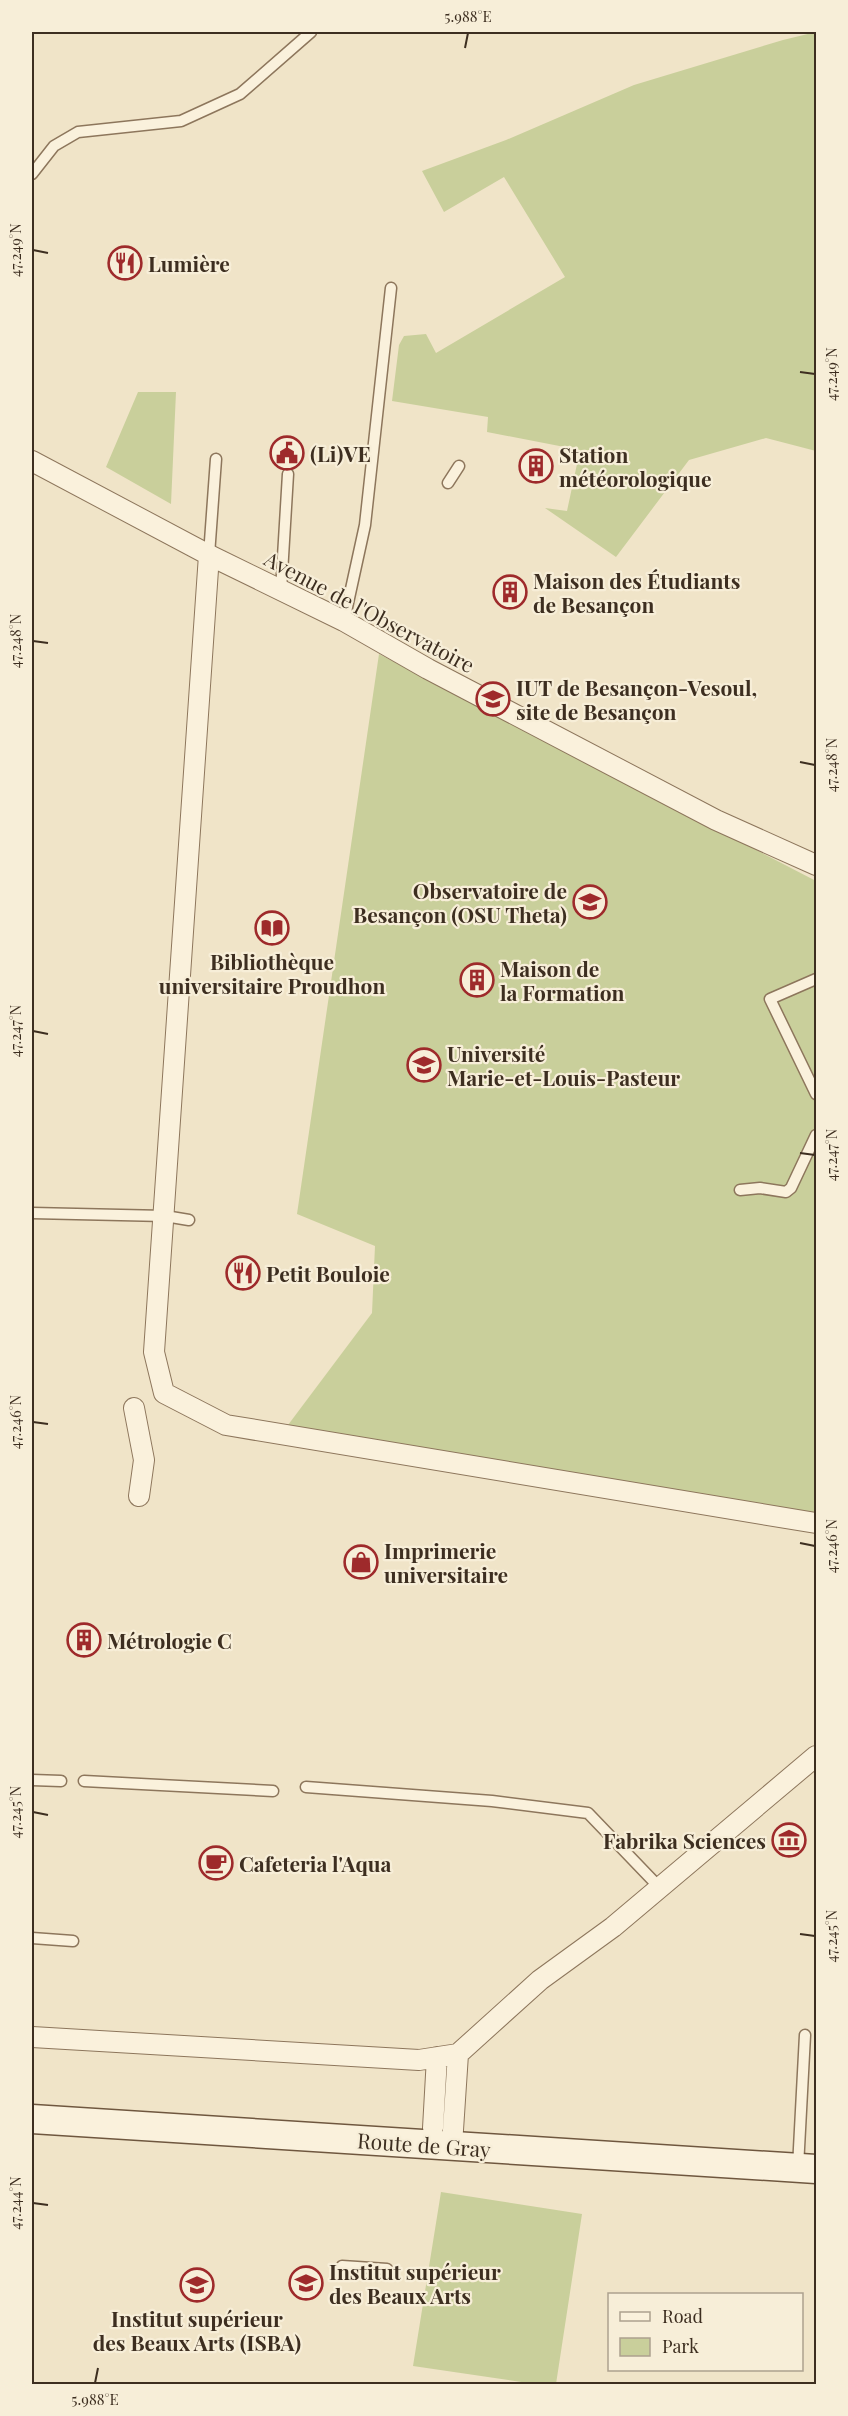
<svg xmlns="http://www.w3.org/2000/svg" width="848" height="2416" font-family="'Playfair Display',serif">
<rect width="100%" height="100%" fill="#f0e4c8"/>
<path fill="#c9cf9b" d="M 816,32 L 816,451 L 766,438 L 689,460 L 616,557 L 545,508 L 567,511 L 580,450 L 487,432 L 488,417 L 392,401 L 399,345 L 404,336 L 426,334 L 436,353 L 565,277 L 504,177 L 444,212 L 422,171 L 506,140 L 634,85 L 783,40 Z
M 138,392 L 176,392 L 171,504 L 106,467 Z
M 379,654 L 816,881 L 816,1516 L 282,1433 L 372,1313 L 375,1246 L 297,1214 Z
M 441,2192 L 582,2214 L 556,2384 L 535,2384 L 413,2366 Z"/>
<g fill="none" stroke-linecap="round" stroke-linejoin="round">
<defs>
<path id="lane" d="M 32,174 L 54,146 L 78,132 L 181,121 L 240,94 L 311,32
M 448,483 L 459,466
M 209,555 L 216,459
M 281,590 L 288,474
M 344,621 L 365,525 L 391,288
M 816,979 L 770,999 L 816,1094
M 740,1190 L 760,1188 L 786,1192 L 791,1188 L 816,1135
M 32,1213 L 165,1216 L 189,1220
M 32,1780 L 61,1781
M 84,1781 L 273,1791
M 306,1787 L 492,1801 L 588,1813 L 660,1888
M 32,1938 L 73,1941
M 798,2167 L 805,2035
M 342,2266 L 387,2269"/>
<path id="street" d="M 32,461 L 209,555 L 344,621 L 428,669 L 716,820 L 816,865
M 209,555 L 154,1352 L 164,1393 L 226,1425 L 816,1523
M 134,1408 L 144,1460 L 139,1496
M 32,2037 L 419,2060 L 458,2054 L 540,1980 L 613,1927 L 816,1756
M 433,2128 L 437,2057
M 452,2145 L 458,2054"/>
<path id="secondary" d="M 32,2119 L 816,2169"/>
</defs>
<use href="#lane" stroke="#8d765c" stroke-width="13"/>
<use href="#street" stroke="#8d765c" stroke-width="22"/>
<use href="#secondary" stroke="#6f573f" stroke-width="31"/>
<use href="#lane" stroke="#faf1dc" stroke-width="10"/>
<use href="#street" stroke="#faf1dc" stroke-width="20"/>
<use href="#secondary" stroke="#faf1dc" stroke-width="28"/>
</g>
<path fill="none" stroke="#3d2e20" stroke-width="2" d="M 465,48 L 468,33M 33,250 L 48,253M 800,372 L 815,374M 33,641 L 48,643M 800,762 L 815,765M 33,1031 L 48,1034M 800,1153 L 815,1155M 33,1422 L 48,1424M 800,1543 L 815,1546M 33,1812 L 48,1815M 800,1934 L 815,1936M 33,2203 L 48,2205M 95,2383 L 98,2368"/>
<defs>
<symbol id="restaurant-ring" viewBox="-11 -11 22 22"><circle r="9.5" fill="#f7eed8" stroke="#9e2a2b" stroke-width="1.5"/><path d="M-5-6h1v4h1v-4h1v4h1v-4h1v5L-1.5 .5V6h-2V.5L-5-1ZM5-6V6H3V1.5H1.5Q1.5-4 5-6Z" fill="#9e2a2b"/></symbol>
<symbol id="civic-ring" viewBox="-11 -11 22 22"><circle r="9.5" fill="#f7eed8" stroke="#9e2a2b" stroke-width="1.5"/><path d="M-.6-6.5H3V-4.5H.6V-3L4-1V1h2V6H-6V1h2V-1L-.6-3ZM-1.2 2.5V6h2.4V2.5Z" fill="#9e2a2b"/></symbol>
<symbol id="building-ring" viewBox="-11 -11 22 22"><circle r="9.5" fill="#f7eed8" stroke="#9e2a2b" stroke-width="1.5"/><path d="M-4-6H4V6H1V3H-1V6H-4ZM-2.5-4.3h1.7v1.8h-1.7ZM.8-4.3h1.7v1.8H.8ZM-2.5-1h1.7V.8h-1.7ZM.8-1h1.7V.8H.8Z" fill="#9e2a2b"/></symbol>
<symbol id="university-ring" viewBox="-11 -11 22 22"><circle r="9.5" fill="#f7eed8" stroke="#9e2a2b" stroke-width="1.5"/><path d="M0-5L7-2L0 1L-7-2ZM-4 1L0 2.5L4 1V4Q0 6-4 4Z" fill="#9e2a2b"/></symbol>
<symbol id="library-ring" viewBox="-11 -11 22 22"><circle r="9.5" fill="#f7eed8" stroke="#9e2a2b" stroke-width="1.5"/><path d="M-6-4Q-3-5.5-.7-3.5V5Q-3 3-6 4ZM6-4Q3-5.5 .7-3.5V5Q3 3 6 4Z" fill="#9e2a2b"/></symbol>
<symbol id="shop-ring" viewBox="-11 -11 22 22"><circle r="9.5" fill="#f7eed8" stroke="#9e2a2b" stroke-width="1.5"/><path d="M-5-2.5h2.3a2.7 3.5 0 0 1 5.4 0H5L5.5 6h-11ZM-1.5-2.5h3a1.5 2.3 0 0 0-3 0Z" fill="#9e2a2b"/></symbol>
<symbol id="museum-ring" viewBox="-11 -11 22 22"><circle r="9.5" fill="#f7eed8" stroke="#9e2a2b" stroke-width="1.5"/><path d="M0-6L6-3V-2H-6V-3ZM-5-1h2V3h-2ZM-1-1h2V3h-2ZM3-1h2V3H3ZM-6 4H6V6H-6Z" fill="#9e2a2b"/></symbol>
<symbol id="cafe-ring" viewBox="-11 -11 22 22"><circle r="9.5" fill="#f7eed8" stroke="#9e2a2b" stroke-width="1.5"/><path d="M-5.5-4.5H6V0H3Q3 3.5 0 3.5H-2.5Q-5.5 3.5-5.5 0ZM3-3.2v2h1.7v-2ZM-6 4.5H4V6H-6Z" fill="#9e2a2b"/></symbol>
</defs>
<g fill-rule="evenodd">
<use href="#restaurant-ring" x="106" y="244" width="38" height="38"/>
<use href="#civic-ring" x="268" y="434" width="38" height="38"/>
<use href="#building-ring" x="517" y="447" width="38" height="38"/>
<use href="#building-ring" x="491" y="573" width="38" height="38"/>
<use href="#university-ring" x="474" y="680" width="38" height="38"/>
<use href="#university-ring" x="571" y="883" width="38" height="38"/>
<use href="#library-ring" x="253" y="909" width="38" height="38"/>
<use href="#building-ring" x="458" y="961" width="38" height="38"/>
<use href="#university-ring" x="405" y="1046" width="38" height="38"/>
<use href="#restaurant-ring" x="224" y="1254" width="38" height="38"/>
<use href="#shop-ring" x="342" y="1543" width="38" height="38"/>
<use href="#building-ring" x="65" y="1621" width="38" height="38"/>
<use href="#museum-ring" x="770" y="1821" width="38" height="38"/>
<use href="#cafe-ring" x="197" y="1844" width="38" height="38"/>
<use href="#university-ring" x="287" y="2264" width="38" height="38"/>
<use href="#university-ring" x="178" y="2266" width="38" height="38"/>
</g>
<g text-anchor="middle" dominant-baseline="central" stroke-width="4.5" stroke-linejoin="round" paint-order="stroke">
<g font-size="21" font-weight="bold" fill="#3d2e20" stroke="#f7eed8" text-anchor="start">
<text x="148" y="263">Lumière</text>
<text x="310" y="453">(Li)VE</text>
<text x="559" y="454">Station<tspan x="559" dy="24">météorologique</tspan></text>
<text x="533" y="580">Maison des Étudiants<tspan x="533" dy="24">de Besançon</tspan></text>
<text x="516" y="687">IUT de Besançon-Vesoul,<tspan x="516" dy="24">site de Besançon</tspan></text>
<text x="567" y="890" text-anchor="end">Observatoire de<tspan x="567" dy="24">Besançon (OSU Theta)</tspan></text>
<text x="272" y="961" text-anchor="middle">Bibliothèque<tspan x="272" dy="24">universitaire Proudhon</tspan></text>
<text x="500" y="968">Maison de<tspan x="500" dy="24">la Formation</tspan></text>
<text x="447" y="1053">Université<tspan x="447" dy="24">Marie-et-Louis-Pasteur</tspan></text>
<text x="266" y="1273">Petit Bouloie</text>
<text x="384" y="1550">Imprimerie<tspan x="384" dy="24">universitaire</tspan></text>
<text x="107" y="1640">Métrologie C</text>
<text x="766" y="1840" text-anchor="end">Fabrika Sciences</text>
<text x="239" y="1863">Cafeteria l'Aqua</text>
<text x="329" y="2271">Institut supérieur<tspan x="329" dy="24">des Beaux Arts</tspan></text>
<text x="197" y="2318" text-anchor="middle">Institut supérieur<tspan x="197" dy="24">des Beaux Arts (ISBA)</tspan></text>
</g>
<g font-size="21" fill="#3d2e20" stroke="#f7eed8">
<text transform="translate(370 611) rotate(28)">Avenue de l'Observatoire</text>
<text transform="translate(424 2144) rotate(4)">Route de Gray</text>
</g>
</g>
<rect width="848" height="2416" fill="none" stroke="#f7eed8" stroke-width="66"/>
<rect x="608" y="2293" width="195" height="78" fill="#f7eed8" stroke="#ada18e" stroke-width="1.5"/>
<rect x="620" y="2312" width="30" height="9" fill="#faf1dc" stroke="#ada18e" stroke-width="1.5"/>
<text x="662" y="2323" font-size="18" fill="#3d2e20">Road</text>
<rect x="620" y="2338" width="30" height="18" fill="#c9cf9b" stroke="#ada18e" stroke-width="1.5"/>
<text x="662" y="2353" font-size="18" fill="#3d2e20">Park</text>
<rect x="33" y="33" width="782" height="2350" fill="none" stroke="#3d2e20" stroke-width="2"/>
<g font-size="15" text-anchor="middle" fill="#3d2e20">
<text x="468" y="22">5.988°E</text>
<text transform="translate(16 250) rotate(-90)" y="5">47.249°N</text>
<text transform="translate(832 374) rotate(-90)" y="5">47.249°N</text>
<text transform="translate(16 641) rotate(-90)" y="5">47.248°N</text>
<text transform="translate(832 765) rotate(-90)" y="5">47.248°N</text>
<text transform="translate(16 1031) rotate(-90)" y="5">47.247°N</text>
<text transform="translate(832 1155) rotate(-90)" y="5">47.247°N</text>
<text transform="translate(16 1422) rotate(-90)" y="5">47.246°N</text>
<text transform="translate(832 1546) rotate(-90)" y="5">47.246°N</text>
<text transform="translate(16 1812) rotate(-90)" y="5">47.245°N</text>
<text transform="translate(832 1936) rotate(-90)" y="5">47.245°N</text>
<text transform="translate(16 2203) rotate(-90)" y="5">47.244°N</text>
<text x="95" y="2405">5.988°E</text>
</g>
</svg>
